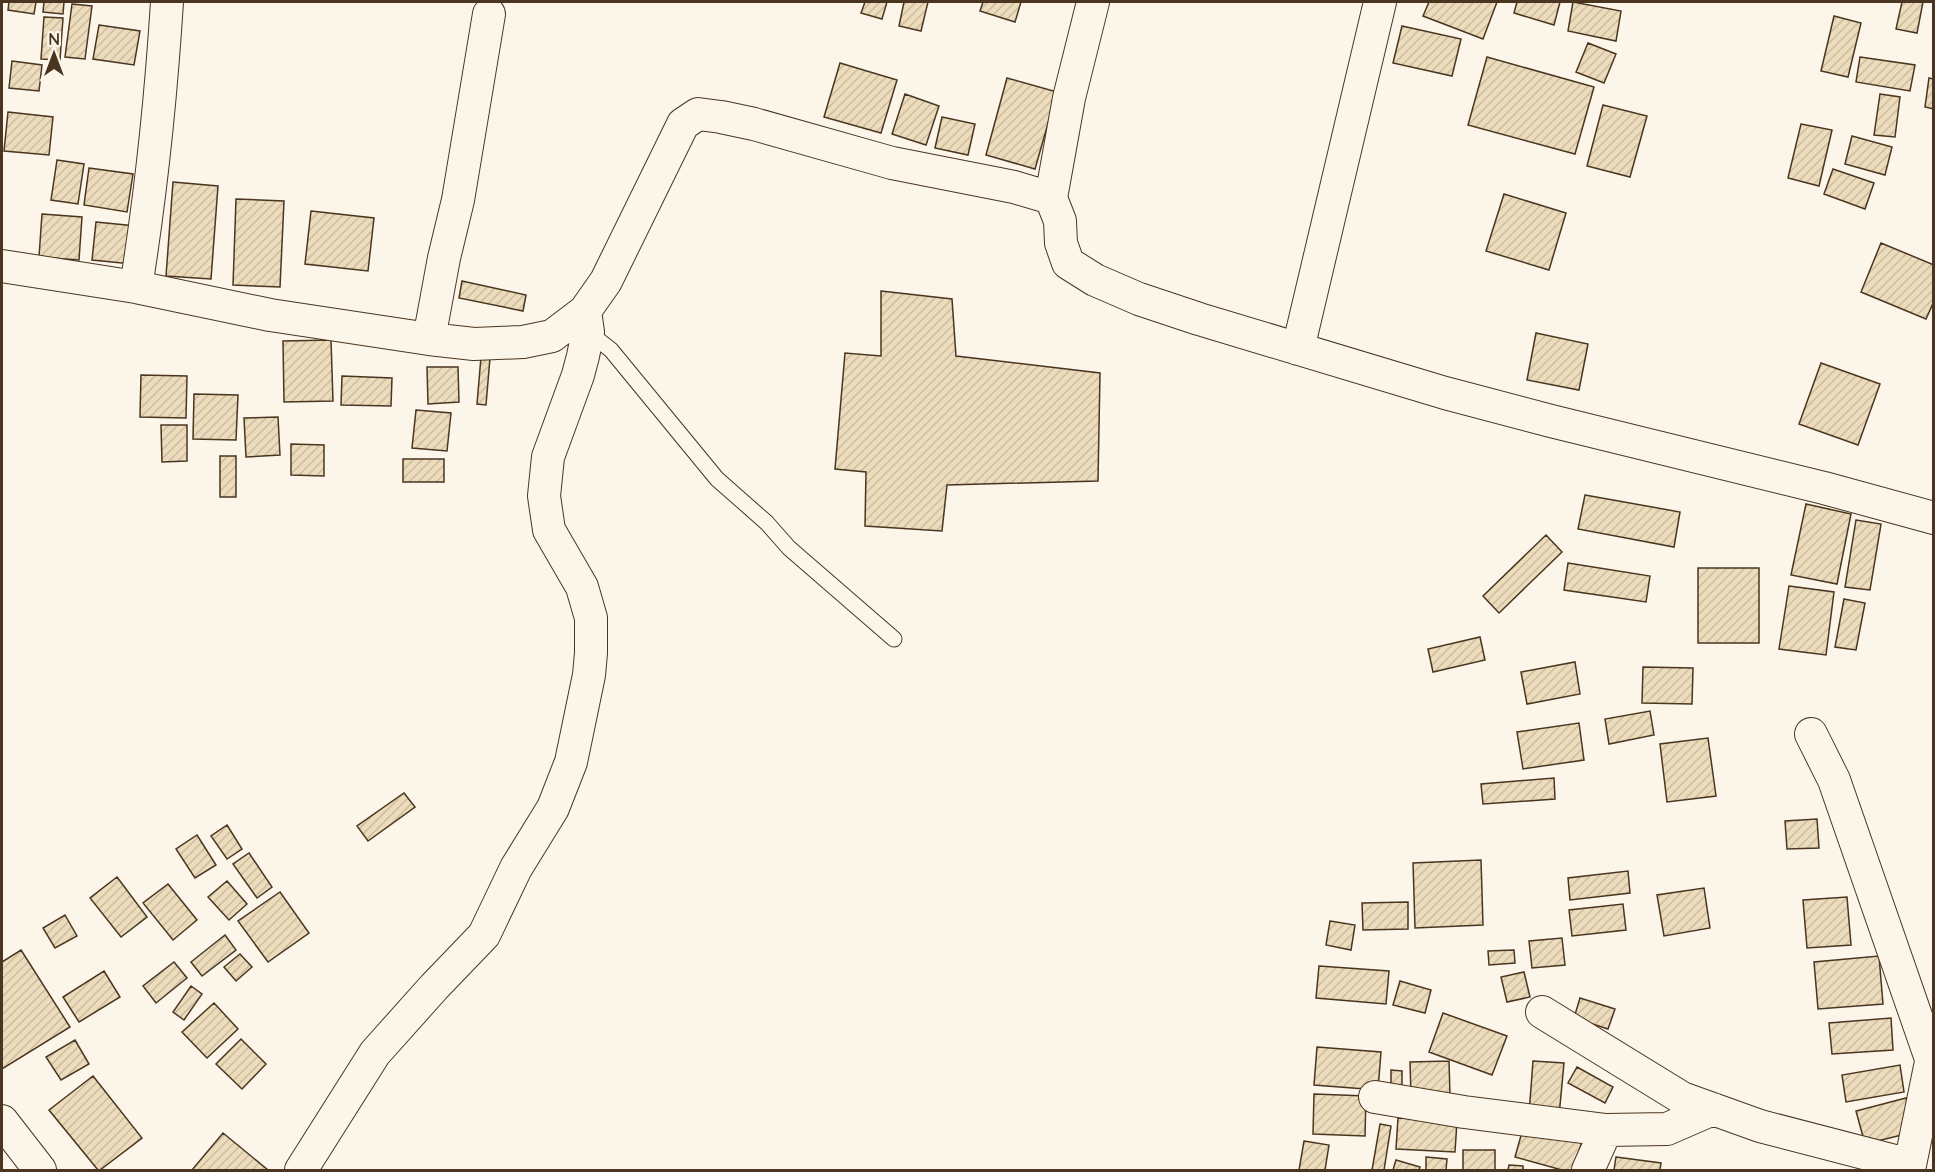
<svg xmlns="http://www.w3.org/2000/svg" width="1935" height="1172" font-family="Quicksand,sans-serif">
<defs>
<pattern id="building-hatch" width="6" height="6" patternUnits="userSpaceOnUse" patternTransform="scale(1.5)"><rect width="6" height="6" fill="#ecdcbc"/><path d="M-1 1l2-2M0 6l6-6M5 7l2-2" fill="none" stroke="#ccbda1"/></pattern>
</defs>
<rect width="100%" height="100%" fill="#fbf6e9"/>
<path fill="url(#building-hatch)" stroke="#4a3520" stroke-width="1.5" d="M 9,2 L 36,2 L 34,14 L 8,10 Z
M 44,2 L 64,2 L 63,14 L 43,12 Z
M 865,2 L 887,2 L 882,19 L 861,13 Z
M 904,2 L 928,2 L 921,31 L 899,26 Z
M 983,2 L 1021,2 L 1015,22 L 980,11 Z
M 1429,2 L 1497,2 L 1483,39 L 1423,16 Z
M 1517,2 L 1560,2 L 1554,25 L 1514,13 Z
M 1573,2 L 1621,11 L 1616,41 L 1568,31 Z
M 1902,2 L 1923,2 L 1917,33 L 1896,29 Z
M 72,4 L 92,6 L 85,59 L 65,57 Z
M 1834,16 L 1861,23 L 1848,77 L 1821,71 Z
M 44,17 L 63,18 L 60,60 L 41,59 Z
M 99,25 L 140,31 L 134,65 L 93,59 Z
M 1402,26 L 1461,39 L 1452,76 L 1393,63 Z
M 1588,43 L 1616,54 L 1604,83 L 1576,72 Z
M 1487,57 L 1594,87 L 1575,154 L 1468,125 Z
M 1860,57 L 1915,65 L 1910,91 L 1856,82 Z
M 12,61 L 42,65 L 39,91 L 9,88 Z
M 840,63 L 897,80 L 881,133 L 824,117 Z
M 1007,78 L 1057,92 L 1035,169 L 986,155 Z
M 1929,78 L 1934,79 L 1934,109 L 1925,107 Z
M 905,94 L 939,106 L 926,145 L 892,134 Z
M 1880,94 L 1900,97 L 1895,137 L 1874,135 Z
M 1603,105 L 1647,116 L 1630,177 L 1587,166 Z
M 8,112 L 53,117 L 49,155 L 4,151 Z
M 942,117 L 975,124 L 968,155 L 935,148 Z
M 1801,124 L 1832,130 L 1819,186 L 1788,178 Z
M 1852,136 L 1892,147 L 1885,175 L 1845,164 Z
M 57,160 L 84,164 L 78,204 L 51,200 Z
M 89,168 L 133,174 L 127,212 L 84,205 Z
M 1833,169 L 1874,183 L 1865,209 L 1824,194 Z
M 173,182 L 218,186 L 211,279 L 166,276 Z
M 1504,194 L 1566,213 L 1549,270 L 1486,251 Z
M 236,199 L 284,201 L 280,287 L 233,285 Z
M 311,211 L 374,218 L 368,271 L 305,264 Z
M 42,214 L 82,217 L 79,260 L 39,257 Z
M 96,222 L 136,226 L 132,264 L 92,260 Z
M 1881,243 L 1934,265 L 1934,301 L 1926,319 L 1861,292 Z
M 462,281 L 526,295 L 523,311 L 459,298 Z
M 881,291 L 952,299 L 956,356 L 1100,373 L 1098,481 L 947,485 L 942,531 L 865,526 L 866,472 L 835,469 L 845,353 L 881,356 Z
M 1536,333 L 1588,344 L 1579,390 L 1527,380 Z
M 331,340 L 333,401 L 284,402 L 283,341 Z
M 481,357 L 490,358 L 486,405 L 477,404 Z
M 1821,363 L 1880,384 L 1858,445 L 1799,424 Z
M 427,367 L 458,367 L 459,402 L 428,404 Z
M 141,375 L 187,376 L 186,418 L 140,417 Z
M 342,376 L 392,378 L 391,406 L 341,405 Z
M 194,394 L 238,395 L 236,440 L 193,439 Z
M 416,410 L 451,413 L 447,451 L 412,448 Z
M 278,417 L 280,455 L 246,457 L 244,418 Z
M 161,425 L 187,425 L 187,461 L 162,462 Z
M 291,444 L 324,445 L 324,476 L 291,475 Z
M 220,456 L 236,456 L 236,497 L 220,497 Z
M 403,459 L 444,459 L 444,482 L 403,482 Z
M 1585,495 L 1680,512 L 1674,547 L 1578,529 Z
M 1806,504 L 1851,514 L 1837,584 L 1791,575 Z
M 1856,520 L 1881,524 L 1870,590 L 1845,587 Z
M 1546,535 L 1562,552 L 1499,613 L 1483,596 Z
M 1568,563 L 1650,576 L 1646,602 L 1564,590 Z
M 1698,568 L 1759,568 L 1759,643 L 1698,643 Z
M 1789,586 L 1834,592 L 1826,655 L 1779,649 Z
M 1844,599 L 1865,603 L 1856,650 L 1835,647 Z
M 1480,637 L 1485,660 L 1433,672 L 1428,649 Z
M 1575,662 L 1580,694 L 1527,704 L 1521,672 Z
M 1643,667 L 1693,668 L 1692,704 L 1642,703 Z
M 1650,711 L 1654,735 L 1609,744 L 1605,719 Z
M 1579,723 L 1584,760 L 1523,769 L 1517,732 Z
M 1708,738 L 1716,796 L 1667,802 L 1660,744 Z
M 1554,778 L 1555,799 L 1483,804 L 1481,784 Z
M 404,793 L 415,807 L 368,841 L 357,826 Z
M 1817,819 L 1819,848 L 1787,849 L 1785,821 Z
M 227,825 L 242,849 L 227,859 L 211,836 Z
M 197,835 L 216,865 L 195,878 L 176,849 Z
M 249,853 L 272,887 L 257,898 L 233,864 Z
M 1481,860 L 1483,925 L 1415,928 L 1413,863 Z
M 1628,871 L 1630,893 L 1570,900 L 1568,878 Z
M 117,877 L 147,917 L 121,937 L 90,898 Z
M 227,881 L 247,904 L 229,920 L 208,897 Z
M 168,884 L 197,920 L 173,940 L 143,903 Z
M 1704,888 L 1710,928 L 1664,936 L 1657,895 Z
M 280,892 L 309,933 L 268,962 L 238,921 Z
M 1847,897 L 1851,945 L 1807,948 L 1803,900 Z
M 1408,902 L 1408,929 L 1363,930 L 1362,903 Z
M 1623,904 L 1626,930 L 1572,936 L 1569,910 Z
M 65,915 L 77,936 L 55,948 L 43,928 Z
M 1330,921 L 1355,925 L 1351,950 L 1326,945 Z
M 225,935 L 236,950 L 202,976 L 191,962 Z
M 1562,938 L 1565,965 L 1532,968 L 1529,941 Z
M 21,950 L 70,1027 L 2,1069 L 2,962 Z
M 1514,950 L 1515,963 L 1489,965 L 1488,951 Z
M 240,954 L 252,967 L 236,981 L 224,967 Z
M 1879,956 L 1883,1004 L 1818,1009 L 1814,962 Z
M 174,962 L 187,978 L 156,1003 L 143,986 Z
M 1319,966 L 1389,971 L 1386,1004 L 1316,998 Z
M 104,971 L 120,997 L 79,1022 L 63,997 Z
M 1524,972 L 1530,997 L 1507,1002 L 1501,977 Z
M 1400,981 L 1431,990 L 1425,1013 L 1393,1005 Z
M 191,986 L 202,994 L 184,1020 L 173,1012 Z
M 1580,998 L 1615,1009 L 1608,1029 L 1574,1018 Z
M 214,1003 L 238,1029 L 207,1058 L 182,1032 Z
M 1443,1013 L 1507,1036 L 1492,1075 L 1429,1052 Z
M 1891,1018 L 1893,1050 L 1832,1054 L 1829,1023 Z
M 241,1039 L 266,1064 L 242,1089 L 216,1064 Z
M 75,1040 L 89,1064 L 61,1080 L 46,1057 Z
M 1317,1047 L 1381,1052 L 1378,1090 L 1314,1085 Z
M 1449,1061 L 1450,1095 L 1411,1096 L 1410,1062 Z
M 1533,1061 L 1564,1063 L 1559,1116 L 1529,1114 Z
M 1900,1065 L 1904,1092 L 1846,1102 L 1842,1075 Z
M 1577,1067 L 1613,1087 L 1605,1103 L 1568,1083 Z
M 1391,1070 L 1402,1071 L 1402,1095 L 1391,1095 Z
M 93,1076 L 142,1138 L 100,1170 L 98,1170 L 49,1110 Z
M 1314,1094 L 1366,1096 L 1365,1136 L 1313,1134 Z
M 1906,1098 L 1914,1132 L 1865,1144 L 1856,1111 Z
M 1398,1118 L 1457,1121 L 1455,1152 L 1396,1149 Z
M 1380,1124 L 1391,1126 L 1384,1170 L 1372,1170 Z
M 1524,1125 L 1582,1141 L 1574,1170 L 1562,1170 L 1515,1157 Z
M 223,1133 L 268,1170 L 192,1170 Z
M 1304,1141 L 1329,1145 L 1325,1170 L 1299,1170 Z
M 1463,1150 L 1495,1150 L 1495,1170 L 1463,1170 Z
M 1426,1157 L 1447,1159 L 1446,1170 L 1426,1170 Z
M 1616,1157 L 1661,1163 L 1660,1170 L 1614,1170 Z
M 1396,1160 L 1420,1167 L 1419,1170 L 1393,1170 Z
M 1509,1165 L 1523,1166 L 1523,1170 L 1508,1170 Z"/>
<g fill="none" stroke-linecap="round" stroke-linejoin="round">
<defs>
<path id="lane" d="M 588,332 L 611,350 L 717,479 L 767,523 L 789,548 L 894,639"/>
<path id="street" d="M 1051,198 L 1069,98 L 1093,2
M 2,266 L 136,287 L 270,315 L 429,339 L 474,344 L 523,342 L 552,336 L 585,311 L 606,281 L 683,124 L 698,114 L 721,117 L 754,124 L 892,163 L 1014,187 L 1051,198 L 1060,221 L 1061,243 L 1068,263 L 1095,280 L 1139,299 L 1199,319 L 1445,393 L 1551,421 L 1824,488 L 1934,518
M 136,287 C 151,193 161,97 167,2
M 429,339 L 444,258 L 458,200 L 489,14
M 1298,349 L 1380,2
M 1811,734 L 1834,780 L 1931,1059
M 1542,1012 L 1682,1098 L 1760,1126 L 1910,1165
M 1375,1097 L 1464,1112 L 1606,1130 L 1667,1129 L 1713,1109
M 2,1121 L 40,1170
M 301,1170 L 375,1053 L 434,987 L 484,935 L 516,868 L 553,808 L 571,762 L 589,675 L 591,653 L 591,618 L 582,587 L 549,530 L 544,496 L 548,457 L 578,375 L 583,356 L 588,332 L 585,311
M 1588,1170 L 1606,1130
M 1909,1170 L 1934,1047"/>
</defs>
<use href="#lane" stroke="#4a3520" stroke-width="17"/>
<use href="#street" stroke="#4a3520" stroke-width="34"/>
<use href="#lane" stroke="#fbf6e9" stroke-width="15"/>
<use href="#street" stroke="#fbf6e9" stroke-width="32"/>
</g>
<rect width="1935" height="1172" fill="none" stroke="#4a3520" stroke-width="6"/>
<g transform="translate(54 54)" stroke="#fbf6e9" stroke-width="4.5" paint-order="stroke">
<path d="M0-4.5L10 22L0 15L-10 22Z" fill="#4a3520"/>
<text y="-9" font-size="16" font-weight="bold" text-anchor="middle" fill="#4a3520">N</text>
</g>
</svg>
